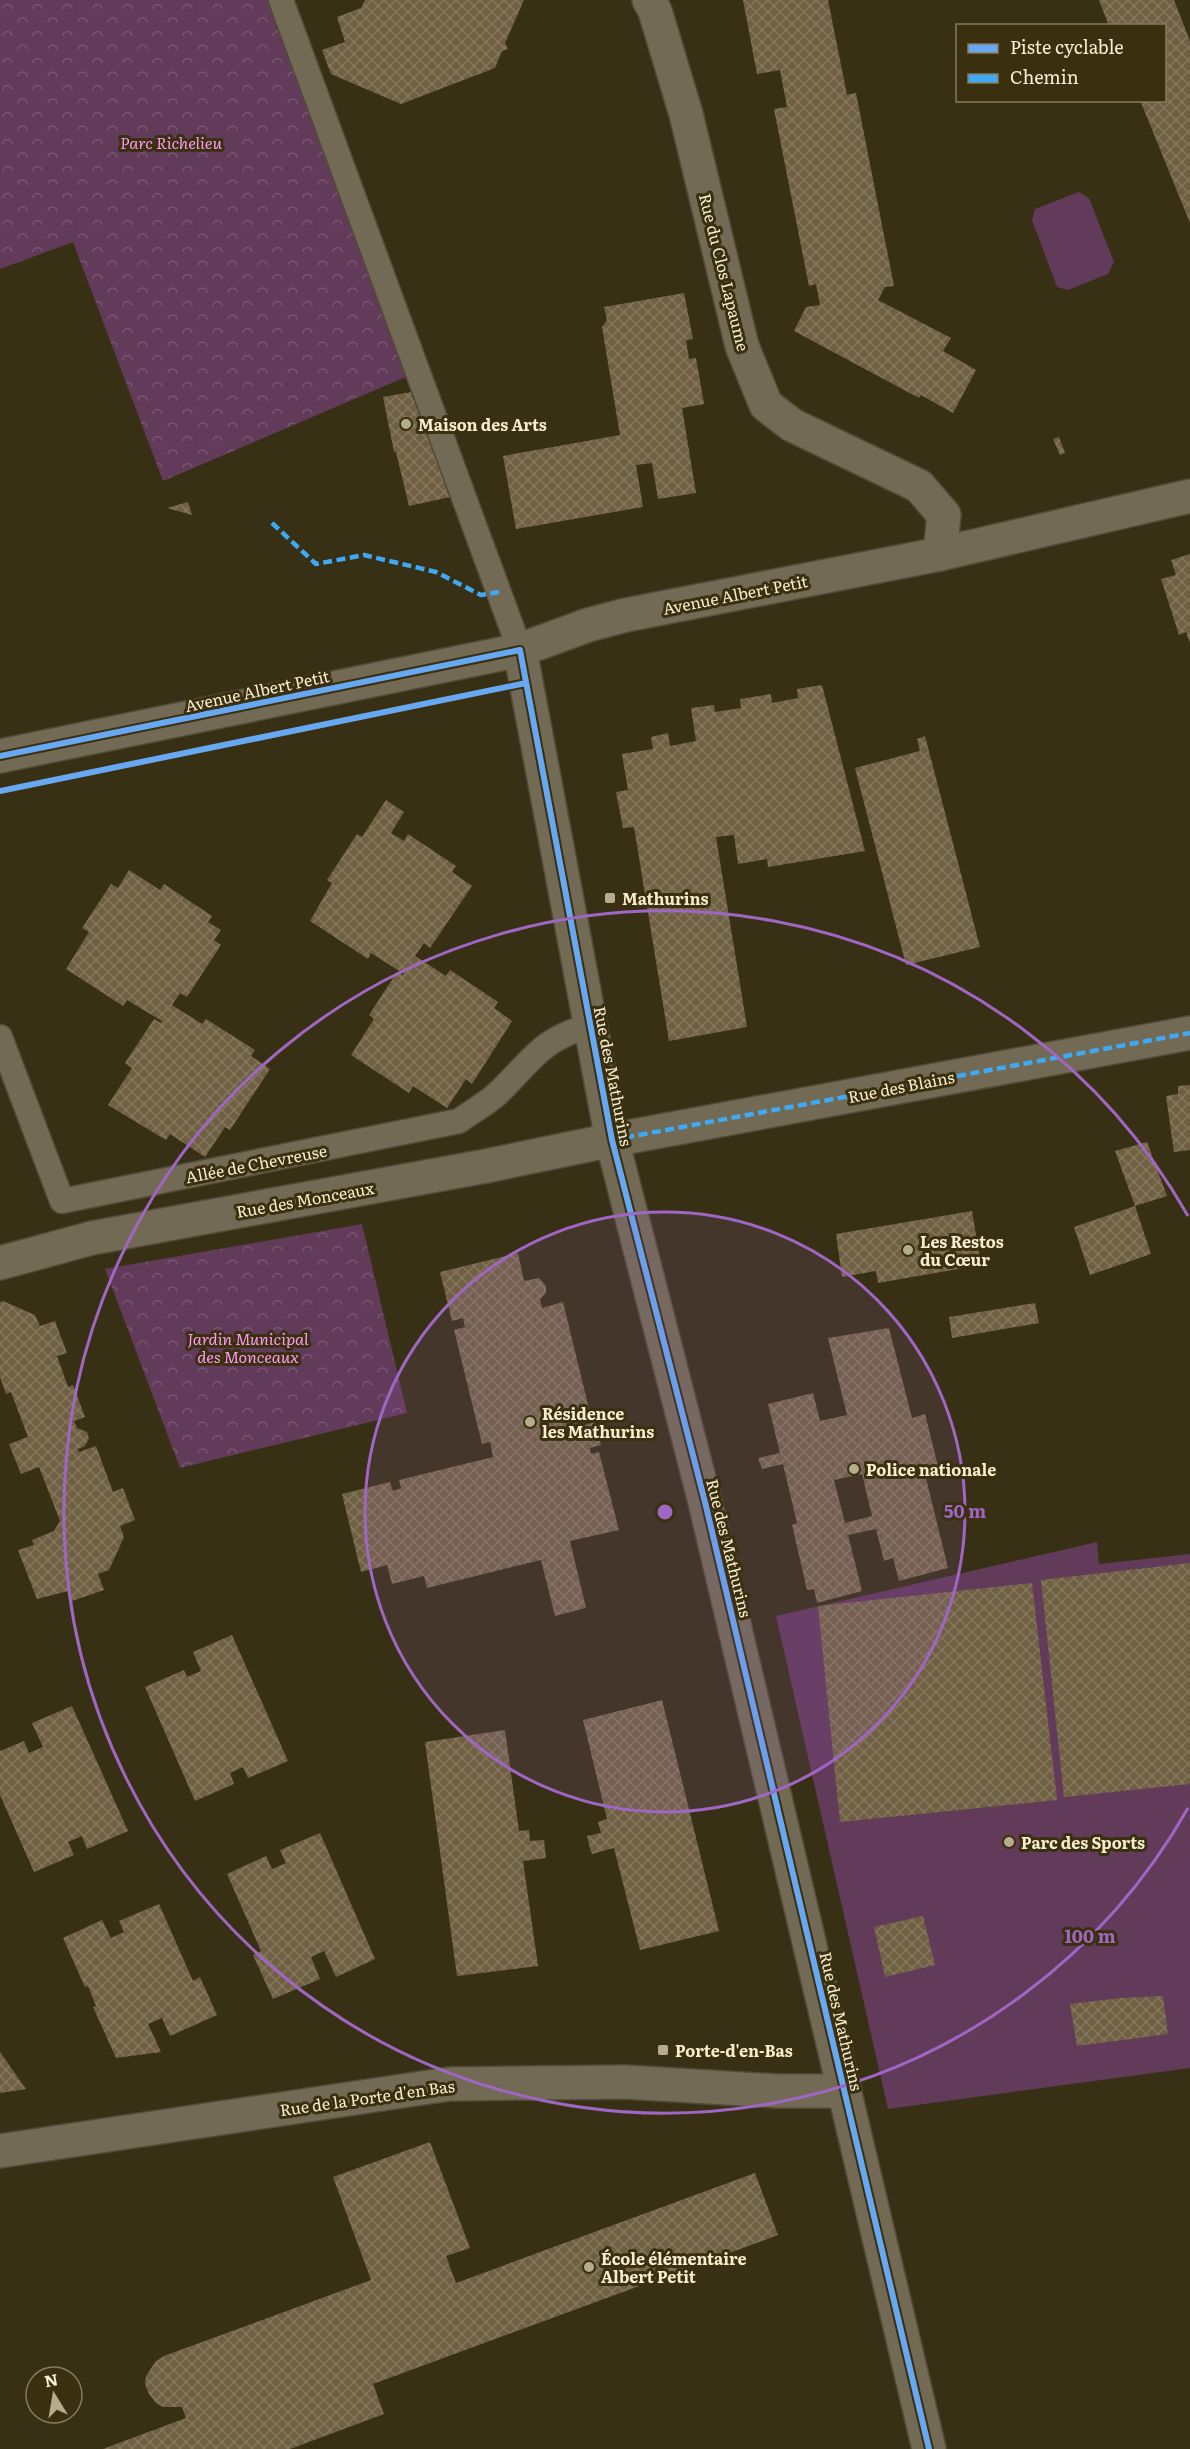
<svg xmlns="http://www.w3.org/2000/svg" width="1190" height="2449" font-family="Literata,serif">
<defs>
<pattern id="park-crowns" width="20" height="18" patternUnits="userSpaceOnUse" patternTransform="scale(1.5)"><rect width="20" height="18" fill="#623a5a"/><path d="M2 6a3 3 0 1 1 6 0M12 15a3 3 0 1 1 6 0" fill="none" stroke="#795770"/></pattern>
<pattern id="building-cross-hatch" width="8" height="8" patternUnits="userSpaceOnUse" patternTransform="scale(1.5)"><rect width="8" height="8" fill="#706043"/><path d="M0 0l8 8M0 8l8-8" fill="none" stroke="#85775d"/></pattern>
</defs>
<rect width="100%" height="100%" fill="#383015"/>
<path fill="url(#park-crowns)" d="M 0,0 L 269,0 L 408,376 L 163,481 L 73,242 L 0,269 Z
M 362,1224 L 407,1413 L 180,1468 L 105,1269 Z"/>
<path fill="#623a5a" d="M 1079,192 L 1089,198 L 1114,262 L 1108,274 L 1068,290 L 1057,287 L 1032,220 L 1035,209 Z
M 1097,1542 L 1099,1564 L 1190,1554 L 1190,2068 L 888,2109 L 776,1616 Z"/>
<path fill="url(#building-cross-hatch)" fill-rule="evenodd" d="M 365,0 L 524,0 L 505,43 L 508,49 L 502,51 L 495,68 L 401,104 L 331,74 L 322,50 L 345,42 L 337,17 L 361,8 Z
M 743,0 L 828,0 L 847,95 L 856,93 L 894,286 L 885,287 L 878,300 L 951,338 L 943,351 L 976,370 L 953,413 L 921,395 L 919,398 L 794,331 L 806,307 L 820,305 L 816,284 L 809,286 L 774,109 L 787,107 L 780,70 L 757,74 Z
M 1099,0 L 1174,0 L 1190,41 L 1190,223 L 1140,100 L 1164,100 L 1164,26 L 1109,26 Z
M 684,293 L 693,339 L 686,340 L 689,359 L 696,358 L 704,404 L 682,408 L 696,493 L 658,499 L 652,463 L 636,465 L 643,507 L 516,529 L 503,456 L 620,435 L 602,327 L 607,320 L 604,307 Z
M 411,392 L 450,497 L 409,506 L 396,452 L 394,452 L 383,397 Z
M 1059,437 L 1065,453 L 1060,455 L 1053,439 Z
M 188,502 L 192,515 L 167,508 Z
M 1190,554 L 1190,643 L 1186,632 L 1179,635 L 1161,579 L 1176,575 L 1171,560 Z
M 822,685 L 865,851 L 768,867 L 767,859 L 738,864 L 734,835 L 716,837 L 747,1027 L 669,1041 L 634,827 L 623,828 L 616,792 L 628,790 L 622,754 L 653,749 L 651,737 L 668,733 L 670,746 L 696,741 L 691,708 L 714,705 L 715,712 L 741,708 L 740,699 L 771,694 L 772,703 L 798,698 L 797,689 Z
M 925,736 L 980,947 L 906,965 L 855,768 L 920,751 L 917,739 Z
M 386,800 L 404,812 L 391,833 L 404,841 L 408,834 L 456,866 L 452,872 L 472,886 L 430,948 L 424,943 L 415,956 L 446,976 L 450,970 L 498,1002 L 494,1008 L 512,1021 L 472,1084 L 466,1079 L 447,1108 L 413,1086 L 409,1093 L 351,1055 L 374,1019 L 369,1015 L 397,972 L 403,975 L 404,974 L 371,953 L 368,959 L 310,921 L 332,883 L 327,880 L 357,834 L 362,837 Z
M 129,870 L 160,890 L 164,884 L 212,916 L 208,922 L 221,930 L 214,940 L 221,945 L 187,997 L 180,993 L 172,1005 L 202,1024 L 206,1019 L 255,1050 L 251,1056 L 270,1069 L 230,1130 L 225,1127 L 205,1157 L 170,1134 L 166,1140 L 108,1105 L 132,1068 L 125,1063 L 154,1019 L 161,1023 L 162,1021 L 127,1000 L 123,1006 L 66,969 L 89,932 L 82,928 L 111,884 L 118,888 Z
M 1190,1085 L 1190,1150 L 1174,1152 L 1166,1096 L 1178,1094 L 1178,1086 Z
M 1147,1142 L 1167,1196 L 1135,1206 L 1115,1151 Z
M 1135,1206 L 1151,1254 L 1090,1275 L 1074,1227 Z
M 972,1211 L 981,1265 L 878,1283 L 876,1271 L 842,1277 L 836,1234 Z
M 518,1253 L 524,1281 L 539,1278 L 546,1286 L 546,1293 L 540,1299 L 542,1308 L 563,1302 L 591,1417 L 583,1419 L 584,1425 L 595,1422 L 601,1445 L 590,1448 L 591,1454 L 599,1452 L 619,1530 L 570,1541 L 586,1608 L 555,1616 L 541,1560 L 427,1588 L 424,1576 L 392,1584 L 387,1565 L 361,1572 L 342,1494 L 390,1482 L 393,1491 L 401,1488 L 399,1480 L 493,1457 L 490,1442 L 482,1444 L 454,1330 L 465,1327 L 463,1318 L 452,1321 L 440,1272 Z
M 3,1301 L 35,1315 L 40,1326 L 55,1321 L 67,1353 L 57,1356 L 68,1387 L 73,1385 L 85,1417 L 74,1421 L 77,1428 L 87,1432 L 89,1438 L 85,1446 L 78,1449 L 79,1452 L 96,1446 L 113,1492 L 123,1488 L 135,1520 L 120,1526 L 124,1537 L 109,1570 L 98,1574 L 104,1590 L 72,1601 L 68,1591 L 37,1599 L 18,1550 L 34,1545 L 32,1540 L 54,1531 L 60,1521 L 39,1467 L 21,1474 L 9,1444 L 28,1437 L 11,1392 L 6,1394 L 0,1377 L 0,1302 Z
M 1035,1303 L 1039,1323 L 952,1338 L 949,1317 Z
M 889,1328 L 912,1418 L 925,1414 L 939,1470 L 925,1474 L 948,1568 L 899,1581 L 893,1558 L 884,1561 L 876,1529 L 848,1535 L 862,1591 L 817,1603 L 814,1589 L 807,1590 L 792,1525 L 797,1523 L 783,1464 L 762,1469 L 758,1458 L 780,1453 L 768,1404 L 813,1393 L 820,1421 L 847,1415 L 828,1338 ZM 862,1474 L 872,1516 L 845,1523 L 834,1480 Z
M 1190,1563 L 1190,1784 L 1064,1797 L 1041,1580 Z
M 1032,1583 L 1057,1800 L 840,1822 L 818,1606 Z
M 232,1635 L 288,1761 L 248,1778 L 243,1767 L 230,1773 L 234,1784 L 195,1801 L 145,1687 L 184,1670 L 187,1677 L 201,1671 L 193,1652 Z
M 662,1700 L 719,1931 L 640,1950 L 614,1848 L 592,1854 L 589,1845 L 587,1836 L 601,1833 L 598,1822 L 607,1819 L 583,1720 Z
M 72,1706 L 128,1831 L 87,1849 L 82,1836 L 68,1842 L 74,1855 L 34,1872 L 0,1795 L 0,1751 L 24,1741 L 29,1753 L 43,1747 L 32,1723 Z
M 505,1730 L 519,1831 L 529,1830 L 530,1841 L 544,1840 L 546,1858 L 523,1861 L 538,1966 L 457,1976 L 425,1742 Z
M 320,1833 L 375,1959 L 336,1977 L 324,1951 L 311,1957 L 320,1979 L 273,1999 L 253,1955 L 261,1951 L 227,1874 L 266,1856 L 272,1869 L 286,1863 L 280,1850 Z
M 159,1904 L 193,1981 L 200,1977 L 217,2015 L 170,2036 L 162,2018 L 148,2024 L 161,2052 L 116,2058 L 93,2007 L 96,2006 L 88,1986 L 85,1987 L 63,1938 L 102,1920 L 111,1938 L 124,1932 L 119,1921 Z
M 923,1916 L 935,1965 L 885,1977 L 874,1927 Z
M 1163,1996 L 1168,2034 L 1077,2046 L 1070,2004 L 1121,1998 Z
M 0,2052 L 26,2089 L 0,2093 Z
M 430,2142 L 470,2248 L 446,2256 L 456,2283 L 755,2173 L 778,2235 L 373,2384 L 384,2414 L 290,2449 L 103,2449 L 186,2418 L 182,2407 L 163,2407 L 156,2403 L 149,2394 L 145,2384 L 146,2376 L 156,2361 L 164,2356 L 371,2280 L 333,2177 Z"/>
<g fill="none" stroke-linecap="round" stroke-linejoin="round">
<defs>
<path id="service" d="M 281,0 L 520,650
M 0,1037 L 62,1201 L 459,1121 C 471,1112 486,1104 497,1094 C 532,1061 540,1039 590,1026"/>
<path id="pedestrian" d="M 612,1140 L 1190,1033"/>
<path id="minor" d="M 649,0 L 655,11 L 686,114 L 742,346 L 766,405 L 792,425 L 919,486 L 944,515 L 940,554
M 520,650 L 612,1140 L 705,1502 L 929,2449
M 0,1263 L 92,1238 L 486,1166 L 612,1140
M 0,2151 L 449,2084 L 625,2082 L 778,2091 L 845,2091"/>
<path id="secondary" d="M 0,756 L 520,650 L 588,625 L 626,615 L 940,554 L 1190,496"/>
</defs>
<use href="#service" stroke="#524b37" stroke-width="27"/>
<use href="#pedestrian" stroke="#524b37" stroke-width="36"/>
<use href="#minor" stroke="#524b37" stroke-width="36"/>
<use href="#secondary" stroke="#524b37" stroke-width="36"/>
<use href="#service" stroke="#726a54" stroke-width="24"/>
<use href="#pedestrian" stroke="#726a54" stroke-width="33"/>
<use href="#minor" stroke="#726a54" stroke-width="33"/>
<use href="#secondary" stroke="#726a54" stroke-width="33"/>
<path stroke="#3fa9f5" stroke-width="4.5" stroke-dasharray="9 4.5" stroke-linecap="butt" d="M 272,523 L 316,564 L 364,555 L 436,572 L 481,595 L 499,592
M 612,1140 L 1190,1033"/>
<defs>
<path id="cycleway" d="M 0,756 L 520,650 L 612,1140 L 705,1502 L 929,2449
M 0,791 L 526,683"/>
</defs>
<use href="#cycleway" stroke="#3a2f0f" stroke-width="10"/>
<use href="#cycleway" stroke="#66a8f1" stroke-width="6"/>
</g>
<circle cx="665" cy="1512" r="300" fill="#a066c4" fill-opacity=".12"/>
<g fill="none" stroke="#a066c4" stroke-width="3">
<circle cx="665" cy="1512" r="300"/>
<path d="M1188 1808A601 601 0 1 1 1188 1216"/>
</g>
<g fill="#b5ab8d" stroke="#3a2f0f" stroke-width="2">
<circle cx="406" cy="424" r="6"/>
<rect x="604" y="892" width="12" height="12" rx="3"/>
<circle cx="908" cy="1250" r="6"/>
<circle cx="530" cy="1422" r="6"/>
<circle cx="854" cy="1469" r="6"/>
<circle cx="1009" cy="1842" r="6"/>
<rect x="657" y="2044" width="12" height="12" rx="3"/>
<circle cx="589" cy="2267" r="6"/>
</g>
<g text-anchor="middle" dominant-baseline="central" stroke-width="6" stroke-linejoin="round" paint-order="stroke">
<g font-size="16" font-style="italic" fill="#fc9af2" stroke="#3a2f0f">
<text x="171" y="142">Parc Richelieu</text>
<text x="248" y="1338">Jardin Municipal<tspan x="248" dy="18">des Monceaux</tspan></text>
</g>
<g font-size="16" fill="#f8edce" stroke="#3a2f0f">
<text transform="translate(725 272) rotate(76)">Rue du Clos Lapaume</text>
<text transform="translate(735 594) rotate(-11)">Avenue Albert Petit</text>
<text transform="translate(257 690) rotate(-12)">Avenue Albert Petit</text>
<text transform="translate(614 1076) rotate(79)">Rue des Mathurins</text>
<text transform="translate(901 1086) rotate(-11)">Rue des Blains</text>
<text transform="translate(256 1163) rotate(-11)">Allée de Chevreuse</text>
<text transform="translate(305 1199) rotate(-10)">Rue des Monceaux</text>
<text transform="translate(730 1548) rotate(76)">Rue des Mathurins</text>
<text transform="translate(842 2021) rotate(77)">Rue des Mathurins</text>
<text transform="translate(367 2097) rotate(-8)">Rue de la Porte d'en Bas</text>
</g>
<g font-size="16" font-weight="bold" fill="#f8edce" stroke="#3a2f0f" text-anchor="start">
<text x="418" y="424">Maison des Arts</text>
<text x="622" y="898">Mathurins</text>
<text x="920" y="1241">Les Restos<tspan x="920" dy="18">du Cœur</tspan></text>
<text x="542" y="1413">Résidence<tspan x="542" dy="18">les Mathurins</tspan></text>
<text x="866" y="1469">Police nationale</text>
<text x="1021" y="1842">Parc des Sports</text>
<text x="675" y="2050">Porte-d'en-Bas</text>
<text x="601" y="2258">École élémentaire<tspan x="601" dy="18">Albert Petit</tspan></text>
</g>
</g>
<circle cx="665" cy="1512" r="9" fill="#a066c4" stroke="#3a2f0f" stroke-width="3"/>
<g font-size="18" text-anchor="middle" font-weight="bold" fill="#a066c4" stroke="#3a2f0f" stroke-width="6" stroke-linejoin="round" paint-order="stroke">
<text x="965" y="1518">50 m</text>
<text x="1090" y="1943">100 m</text>
</g>
<rect x="956" y="24" width="210" height="78" fill="#3a2f0f" stroke="#867b5b" stroke-width="1.5"/>
<rect x="968" y="44" width="30" height="9" fill="#66a8f1" stroke="#867b5b" stroke-width="1.5"/>
<text x="1010" y="54" font-size="18" fill="#f8edce">Piste cyclable</text>
<rect x="968" y="74" width="30" height="9" fill="#3fa9f5" stroke="#867b5b" stroke-width="1.5"/>
<text x="1010" y="84" font-size="18" fill="#f8edce">Chemin</text>
<g transform="translate(54 2395) rotate(349)"><circle r="28" fill="#3a2f0f" stroke="#867b5b" stroke-width="1.5"/>
<path d="M0-4.5L10 22L0 15L-10 22Z" fill="#b5ab8d"/>
<text y="-9" font-size="16" font-weight="bold" text-anchor="middle" fill="#f8edce">N</text>
</g>
</svg>
